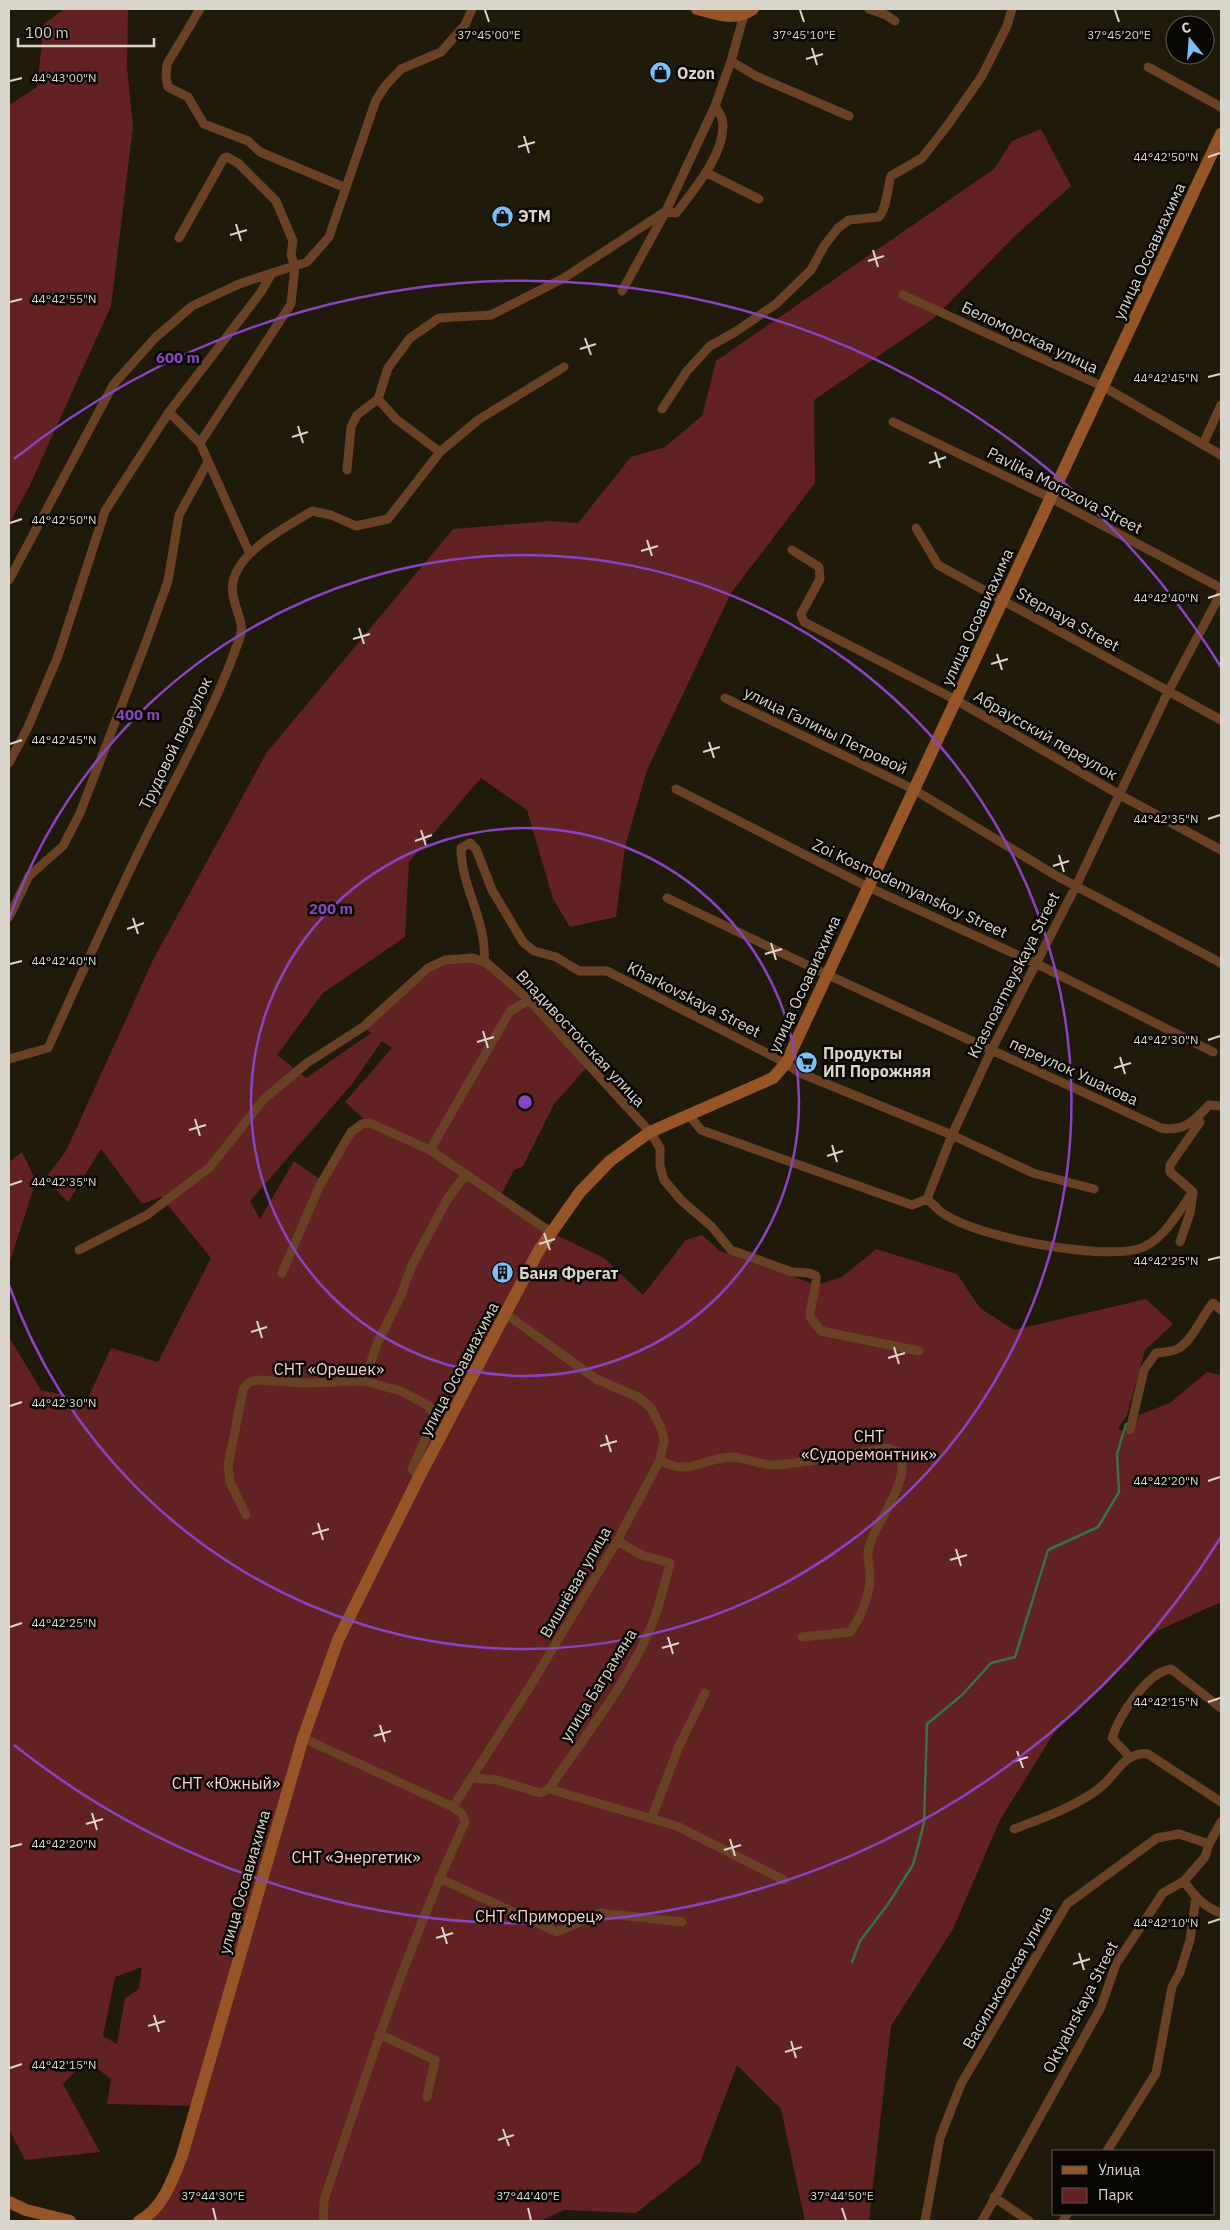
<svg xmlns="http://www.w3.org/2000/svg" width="1230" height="2230" font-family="'IBM Plex Sans',sans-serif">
<rect width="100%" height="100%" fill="#201a0b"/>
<path fill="#622123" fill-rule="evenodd" d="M 64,9 L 128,9 L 127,67 L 133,127 L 111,306 L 30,485 L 9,524 L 9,105 L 37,87 L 44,24 Z
M 1041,129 L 1071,186 L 1016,235 L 934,318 L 814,400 L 815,483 L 731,593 L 647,770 L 625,847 L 616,917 L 570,927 L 553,899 L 527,810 L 481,778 L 409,862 L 405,937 L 323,993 L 277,1055 L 306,1078 L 371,1033 L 363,1027 L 445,960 L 487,963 L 588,1066 L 554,1104 L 523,1166 L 514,1170 L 500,1197 L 552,1233 L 604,1258 L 643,1295 L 686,1240 L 702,1235 L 720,1251 L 817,1285 L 842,1277 L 876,1249 L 957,1274 L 980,1308 L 1014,1330 L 1146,1299 L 1173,1324 L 1145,1350 L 1127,1415 L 1118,1429 L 1131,1435 L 1139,1415 L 1170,1403 L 1207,1372 L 1221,1375 L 1221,1602 L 1157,1631 L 1054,1733 L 1000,1820 L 953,1929 L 891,2026 L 869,2221 L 805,2221 L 781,2109 L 737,2065 L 700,2163 L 636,2213 L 564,2210 L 540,2221 L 139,2221 L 155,2210 L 196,2106 L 107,2104 L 111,2079 L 86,2060 L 63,2084 L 100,2152 L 25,2160 L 9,2129 L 9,1337 L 41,1390 L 87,1400 L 111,1348 L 158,1362 L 211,1258 L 161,1197 L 142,1204 L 101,1149 L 68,1202 L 45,1179 L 66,1151 L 153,960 L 267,752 L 453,529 L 551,521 L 578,523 L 631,457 L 665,447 L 702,416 L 716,361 L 994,169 L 1012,141 ZM 382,1041 L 392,1048 L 345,1102 L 363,1118 L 362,1123 L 322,1181 L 294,1161 L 260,1219 L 250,1201 L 352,1084 ZM 142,1967 L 139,1989 L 125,1998 L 117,2044 L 103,2036 L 115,1977 Z
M 22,1152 L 36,1181 L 9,1264 L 9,1162 Z"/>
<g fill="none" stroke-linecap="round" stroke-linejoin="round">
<path stroke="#387346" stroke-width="2.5" d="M 852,1962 L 860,1941 L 888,1904 L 913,1865 L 924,1823 L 927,1724 L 962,1695 L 991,1663 L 1015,1657 L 1048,1550 L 1098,1527 L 1119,1492 L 1117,1454 L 1126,1424"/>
<path stroke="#694125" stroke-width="9" d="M 200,9 L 167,64 L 166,77 L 168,87 L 188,97 L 204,124 L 248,141 L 260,152 L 346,188
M 869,9 L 886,15 L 895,21
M 731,61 L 756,76 L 849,116
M 1148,67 L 1221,107
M 707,173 L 759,199
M 179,238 L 224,158 L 227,157 L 238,163 L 276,201 L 293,241 L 291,255 L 295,266 L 291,304 L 200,443
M 622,291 L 666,211 L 676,213 C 693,191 729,149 722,119 C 721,115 717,110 715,106
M 903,295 L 1104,387 L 1221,455
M 378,399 L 396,419 L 440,452
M 662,409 L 687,371 L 710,346 L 735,332 L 776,304 L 811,270 L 824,246 L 838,228 L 849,220 L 879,217 C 887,207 887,190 891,176 L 922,158 L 947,126 L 982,76 L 1007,26 L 1012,9
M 169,412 L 200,443 L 249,552
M 893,422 L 1051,498 L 1221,588
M 1203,444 L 1221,405
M 347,470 L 351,427 L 357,415 L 378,399 L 388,368 L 410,338 L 439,318 L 491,315 L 564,278 L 666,211 L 715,106 L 731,61 L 744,15
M 916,528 L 938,565 L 1221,720
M 792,550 L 819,567 L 820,579 L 801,614 L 804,622 L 956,700 L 1120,795 L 1221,850
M 9,580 L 113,385 L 155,338 L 192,306 L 239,284 L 272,273
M 725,698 L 913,789 L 1055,875 L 1221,963
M 9,763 L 28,727 L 58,656 L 105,511 L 169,412 L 261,292 L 272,273 L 307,262 L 329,237 L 376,100 L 386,85 L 401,69 L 441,52 L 465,25 L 472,9
M 676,789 L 868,887 L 1035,963 L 1213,1052
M 667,898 L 826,974 L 1161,1128 C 1184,1132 1194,1121 1209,1105 L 1221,1106
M 9,917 L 29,876 L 63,846 L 80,813 L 145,645 L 168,581 L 179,515 L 208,462
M 484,962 C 488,922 461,888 461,848 L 470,843 L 476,849 L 492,890 L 523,942 L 534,951 L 556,957 L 579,971 L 607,971 L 786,1063 L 800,1073 L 952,1135 L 1033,1173 L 1094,1189
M 9,1059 L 48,1048 C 81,975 114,901 150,829 C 182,766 217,704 240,637 C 247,619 225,598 235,575 C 246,547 287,527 312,511 L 331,515 L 356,526 L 388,519 L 440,452 L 478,420 L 564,367
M 689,1115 L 701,1130 L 912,1205 L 927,1199 L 952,1135 L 992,1049 L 1076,886 L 1168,692 L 1221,593
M 430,1150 L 510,1011 L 529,1000
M 927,1199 C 933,1204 938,1210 944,1214 C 977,1237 1099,1260 1138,1249 C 1163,1242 1178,1212 1193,1192
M 1180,1242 L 1190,1213 L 1193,1192 L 1170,1172 L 1170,1165 L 1200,1122 L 1197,1117
M 79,1250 L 147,1215 L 210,1167 L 264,1099 L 307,1063 L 363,1027 L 428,968 L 445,960 L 473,958 L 487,963 L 529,1000 L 650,1132 L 660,1148 L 660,1166 L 664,1180 L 681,1200 L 712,1227 L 731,1250 L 792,1272 L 809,1273 L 816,1276 C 817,1290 810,1303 810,1317 L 821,1331 L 919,1351
M 282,1273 L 320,1185 L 351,1132 L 362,1124 L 370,1123 L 430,1150 L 552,1233
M 364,1381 L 378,1342 L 401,1295 L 412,1265 L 448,1198 L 466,1174
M 1130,1430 L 1144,1370 L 1156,1353 C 1163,1352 1174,1352 1179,1348 C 1193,1339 1202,1316 1213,1303 L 1221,1310
M 660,1460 C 688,1477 704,1458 730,1457 C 746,1457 761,1466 776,1465 C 813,1462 850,1454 887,1448 L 899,1452 C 912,1479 880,1516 871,1541 C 865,1555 870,1561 870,1575 C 870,1596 862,1615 850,1632 L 802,1637
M 246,1515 L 230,1482 L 228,1466 L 243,1390 L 248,1383 L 257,1380 L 306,1383 L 364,1381 L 401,1391 L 429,1406 L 435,1417 L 412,1469 L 419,1477
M 303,1738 L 453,1807 L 462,1814 L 465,1822 C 408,1944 367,2072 324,2200 L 323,2221
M 1130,1757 L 1112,1738 C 1119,1716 1147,1672 1171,1669 L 1221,1708
M 473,1778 L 498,1780 L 540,1793 L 549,1789 L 677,1826 L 784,1880
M 549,1789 C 585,1735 629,1682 653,1622 C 660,1603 665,1583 670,1563 L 642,1555 L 617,1541
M 453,1807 L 534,1680 L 617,1541 L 660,1460 L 664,1441 L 662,1430 L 651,1408 L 638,1397 L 596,1379 L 506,1314
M 652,1817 L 679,1746 L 705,1693
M 1014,1829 C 1043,1818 1072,1808 1097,1790 C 1116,1777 1123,1751 1148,1754 L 1221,1802
M 439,1878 L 557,1932 L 600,1913 L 682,1922
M 1184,1881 C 1194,1896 1204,1907 1221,1913
M 379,2034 L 435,2060 L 427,2097
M 1107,2151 L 1156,2073 L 1172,1987 L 1180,1972 L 1190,1940 L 1196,1898
M 994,2197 L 1029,2221
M 925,2221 L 940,2138 L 961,2084 L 1067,1904 L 1157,1838 L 1179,1834 L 1209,1844
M 982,2221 L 1101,2007 L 1116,1964 L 1163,1893 L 1184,1881 L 1205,1857 L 1209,1844 L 1221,1822
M 1063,2221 L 1067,2214"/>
<path stroke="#965526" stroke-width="12" d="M 697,9 C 719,14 733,22 753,9
M 9,2202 L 26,2210 L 70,2221
M 139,2221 C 163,2209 172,2180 182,2156 L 303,1738 L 338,1640 L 419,1477 L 539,1250 L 580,1192 L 610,1161 L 650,1132 L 773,1078 L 786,1063 L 1221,134"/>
</g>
<path fill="none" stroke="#d9d5cb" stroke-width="2" d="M 485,10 L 489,22M 800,10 L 804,22M 1115,10 L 1119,22M 812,48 L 817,65M 806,59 L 823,54M 10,81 L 22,78M 524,136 L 529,153M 518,147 L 535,142M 1208,157 L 1220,153M 236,224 L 241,241M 230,235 L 247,230M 873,250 L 878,267M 868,261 L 884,256M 10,302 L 22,299M 585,338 L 591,355M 580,349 L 596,344M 1208,377 L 1220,374M 298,426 L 303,443M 292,437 L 308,432M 935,452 L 940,468M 929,463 L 946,457M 10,523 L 22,519M 647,540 L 652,556M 641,551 L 658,546M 1208,598 L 1220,594M 359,628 L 364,644M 353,639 L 370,634M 997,654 L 1002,670M 991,664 L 1008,659M 709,742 L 714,758M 10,744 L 22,740M 703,752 L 720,747M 1208,819 L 1220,815M 421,830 L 426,846M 415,841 L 432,835M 1059,855 L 1064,872M 1053,866 L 1069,861M 133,918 L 138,934M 127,929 L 144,923M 771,943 L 776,960M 765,954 L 782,949M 10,964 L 22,961M 483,1031 L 488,1048M 1208,1040 L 1220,1036M 477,1042 L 494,1037M 1120,1057 L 1125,1074M 1114,1068 L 1131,1063M 195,1119 L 200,1136M 189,1130 L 206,1125M 832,1145 L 837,1162M 827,1156 L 843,1151M 10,1185 L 22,1181M 544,1233 L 550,1250M 539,1244 L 555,1239M 1208,1260 L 1220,1257M 257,1321 L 262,1338M 251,1332 L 267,1327M 894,1347 L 899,1364M 888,1358 L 905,1353M 10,1406 L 22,1402M 606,1435 L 611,1452M 600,1446 L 617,1441M 1208,1481 L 1220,1477M 318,1523 L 323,1540M 312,1534 L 329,1529M 956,1549 L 961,1566M 950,1560 L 967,1555M 10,1627 L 22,1623M 668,1637 L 673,1654M 662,1648 L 679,1643M 1208,1702 L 1220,1698M 380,1725 L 385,1742M 374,1736 L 391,1731M 1017,1751 L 1023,1768M 1012,1762 L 1028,1757M 92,1813 L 97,1830M 86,1824 L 103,1819M 730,1839 L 735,1856M 10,1847 L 22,1844M 724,1850 L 741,1845M 1208,1923 L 1220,1919M 442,1927 L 447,1944M 436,1938 L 453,1933M 1079,1953 L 1084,1970M 1073,1964 L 1090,1959M 154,2015 L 159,2032M 148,2026 L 165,2021M 791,2041 L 796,2058M 785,2052 L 802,2047M 10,2068 L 22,2064M 503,2129 L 509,2146M 498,2140 L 514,2135M 213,2208 L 216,2220M 528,2208 L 531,2220M 842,2208 L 846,2220"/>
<g fill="none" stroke="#8945c1" stroke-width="2.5">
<circle cx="525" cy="1102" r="274"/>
<path d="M9 919A547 547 0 1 1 9 1285"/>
<path d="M1221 1537A821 821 0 0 1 14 1745M14 459A821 821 0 0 1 1221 667"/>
</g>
<defs>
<symbol id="shop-disc" viewBox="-11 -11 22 22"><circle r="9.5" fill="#7abff8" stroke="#080602"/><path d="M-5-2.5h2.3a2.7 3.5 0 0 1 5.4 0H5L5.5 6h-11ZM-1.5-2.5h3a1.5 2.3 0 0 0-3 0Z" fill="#111"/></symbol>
<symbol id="supermarket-disc" viewBox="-11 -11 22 22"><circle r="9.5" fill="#7abff8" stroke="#080602"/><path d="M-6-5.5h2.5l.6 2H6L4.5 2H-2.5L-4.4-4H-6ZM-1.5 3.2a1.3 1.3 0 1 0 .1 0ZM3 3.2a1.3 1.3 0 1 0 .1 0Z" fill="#111"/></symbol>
<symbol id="building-disc" viewBox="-11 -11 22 22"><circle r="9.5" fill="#7abff8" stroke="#080602"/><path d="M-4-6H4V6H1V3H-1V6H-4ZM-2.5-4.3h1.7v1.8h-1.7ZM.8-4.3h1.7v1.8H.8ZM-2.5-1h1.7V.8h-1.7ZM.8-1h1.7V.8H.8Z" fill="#111"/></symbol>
</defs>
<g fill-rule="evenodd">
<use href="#shop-disc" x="648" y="60" width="25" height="25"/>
<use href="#shop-disc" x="490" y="204" width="25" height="25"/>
<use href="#supermarket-disc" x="794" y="1050" width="25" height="25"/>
<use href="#building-disc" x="490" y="1260" width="25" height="25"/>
</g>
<g text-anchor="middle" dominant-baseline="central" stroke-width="5" stroke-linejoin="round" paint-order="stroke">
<g font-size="16" font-weight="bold" fill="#d9d5cb" stroke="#080602" text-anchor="start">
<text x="677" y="73">Ozon</text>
<text x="518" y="216">ЭТМ</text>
<text x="823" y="1053">Продукты<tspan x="823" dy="18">ИП Порожняя</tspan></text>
<text x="519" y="1273">Баня Фрегат</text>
</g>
<g font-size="16" fill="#d9d5cb" stroke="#080602">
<text transform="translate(1149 251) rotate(-65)">улица Осоавиахима</text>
<text transform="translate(1030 337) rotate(25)">Беломорская улица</text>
<text transform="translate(1065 490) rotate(27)">Pavlika Morozova Street</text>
<text transform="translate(977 617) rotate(-65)">улица Осоавиахима</text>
<text transform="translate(1068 619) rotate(29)">Stepnaya Street</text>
<text transform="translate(826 730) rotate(26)">улица Галины Петровой</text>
<text transform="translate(1046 735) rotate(30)">Абраусский переулок</text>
<text transform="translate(175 743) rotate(-64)">Трудовой переулок</text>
<text transform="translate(910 888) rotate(25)">Zoi Kosmodemyanskoy Street</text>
<text transform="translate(1013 975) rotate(-63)">Krasnoarmeyskaya Street</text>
<text transform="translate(804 984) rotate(-65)">улица Осоавиахима</text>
<text transform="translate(694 999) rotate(27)">Kharkovskaya Street</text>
<text transform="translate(581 1038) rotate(47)">Владивостокская улица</text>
<text transform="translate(1074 1071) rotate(25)">переулок Ушакова</text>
<text transform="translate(459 1369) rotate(-62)">улица Осоавиахима</text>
<text transform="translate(575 1582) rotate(-60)">Вишнёвая улица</text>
<text transform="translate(598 1685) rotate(-58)">улица Баграмяна</text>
<text transform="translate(244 1882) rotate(-74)">улица Осоавиахима</text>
<text transform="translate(1007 1977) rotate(-60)">Васильковская улица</text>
<text transform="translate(1080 2007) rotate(-63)">Oktyabrskaya Street</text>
</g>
<g font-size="16" fill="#fcd0ce" stroke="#080602">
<text x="329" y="1369">СНТ «Орешек»</text>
<text x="869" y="1436">СНТ<tspan x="869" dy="18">«Судоремонтник»</tspan></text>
<text x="226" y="1783">СНТ «Южный»</text>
<text x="356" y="1857">СНТ «Энергетик»</text>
<text x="539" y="1916">СНТ «Приморец»</text>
</g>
</g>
<g font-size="12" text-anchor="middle" fill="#d9d5cb" stroke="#080602" stroke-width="5" stroke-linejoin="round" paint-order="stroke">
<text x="489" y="39">37°45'00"E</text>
<text x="804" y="39">37°45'10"E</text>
<text x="1119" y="39">37°45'20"E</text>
<text x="64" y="82">44°43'00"N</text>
<text x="1166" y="161">44°42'50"N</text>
<text x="64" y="303">44°42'55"N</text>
<text x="1166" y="382">44°42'45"N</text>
<text x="64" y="524">44°42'50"N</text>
<text x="1166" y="602">44°42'40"N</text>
<text x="64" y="744">44°42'45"N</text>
<text x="1166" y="823">44°42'35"N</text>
<text x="64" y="965">44°42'40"N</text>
<text x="1166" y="1044">44°42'30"N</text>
<text x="64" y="1186">44°42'35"N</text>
<text x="1166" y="1265">44°42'25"N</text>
<text x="64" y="1407">44°42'30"N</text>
<text x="1166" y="1485">44°42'20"N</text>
<text x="64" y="1627">44°42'25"N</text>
<text x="1166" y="1706">44°42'15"N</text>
<text x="64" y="1848">44°42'20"N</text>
<text x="1166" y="1927">44°42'10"N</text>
<text x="64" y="2069">44°42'15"N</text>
<text x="213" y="2200">37°44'30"E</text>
<text x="528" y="2200">37°44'40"E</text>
<text x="842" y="2200">37°44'50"E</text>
</g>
<circle cx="525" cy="1102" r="8" fill="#8945c1" stroke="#080602" stroke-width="2.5"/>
<g font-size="15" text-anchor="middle" font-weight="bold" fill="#8945c1" stroke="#080602" stroke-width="5" stroke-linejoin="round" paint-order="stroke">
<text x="178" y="363">600 m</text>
<text x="138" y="720">400 m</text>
<text x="331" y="914">200 m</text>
</g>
<rect width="1230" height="2230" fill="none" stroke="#d9d5cb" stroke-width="20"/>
<rect x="1052" y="2150" width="162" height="65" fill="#080602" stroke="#5c5952"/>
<rect x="1062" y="2166" width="25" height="8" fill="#965526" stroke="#5c5952"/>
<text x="1098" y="2175" font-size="15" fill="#d9d5cb">Улица</text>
<rect x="1062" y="2188" width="25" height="15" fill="#622123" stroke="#5c5952"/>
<text x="1098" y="2200" font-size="15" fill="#d9d5cb">Парк</text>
<g transform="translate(1190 40) rotate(343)"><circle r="24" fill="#080602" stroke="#5c5952"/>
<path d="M0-4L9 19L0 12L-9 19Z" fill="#7abff8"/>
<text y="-8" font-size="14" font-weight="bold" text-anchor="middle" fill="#d9d5cb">С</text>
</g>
<path d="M18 38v8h136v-8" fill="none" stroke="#d9d5cb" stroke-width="2.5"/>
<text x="25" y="38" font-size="15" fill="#d9d5cb" stroke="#080602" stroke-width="4" paint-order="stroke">100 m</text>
</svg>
